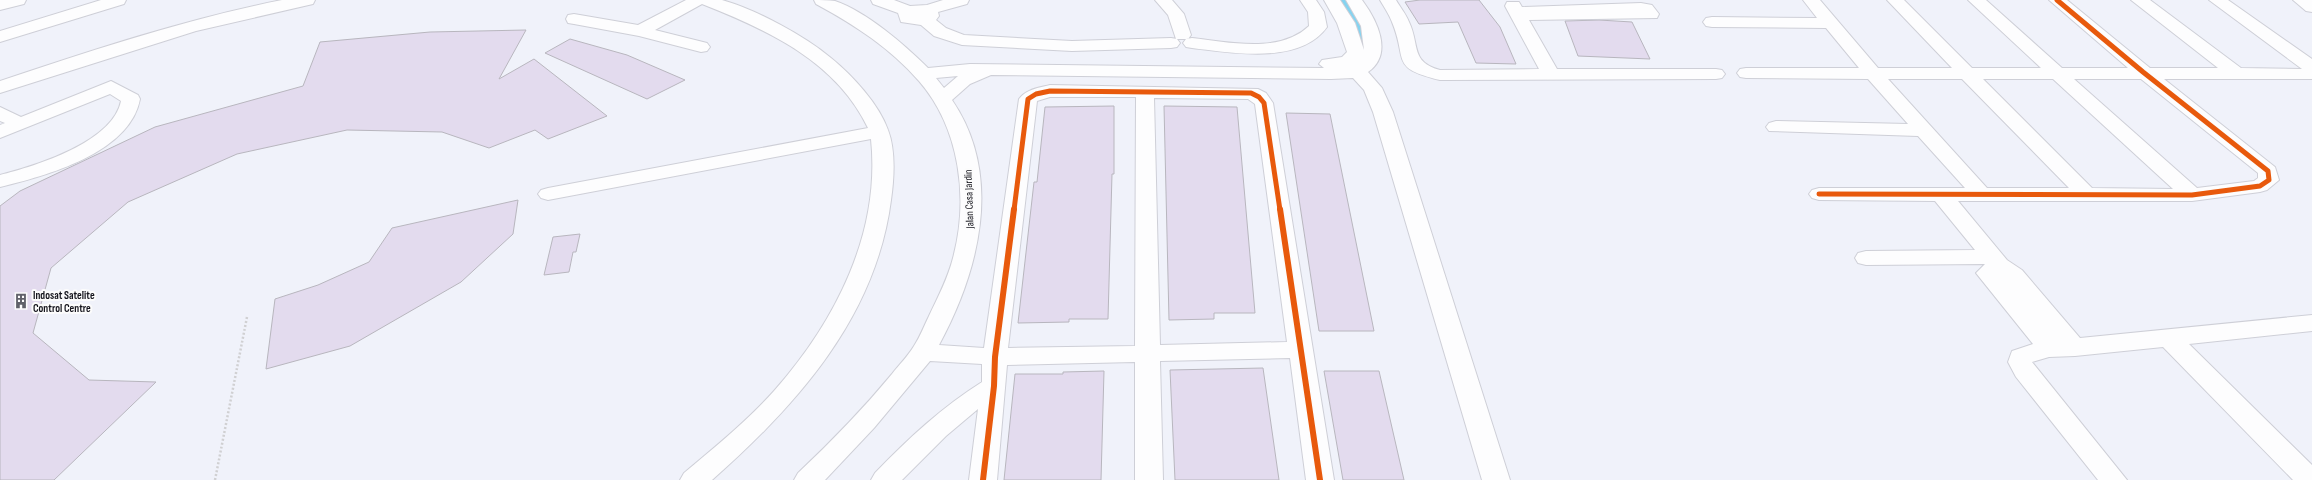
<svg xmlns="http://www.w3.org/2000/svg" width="2312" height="480" font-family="'Sofia Sans Condensed',sans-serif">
<rect width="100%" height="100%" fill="#f0f2fa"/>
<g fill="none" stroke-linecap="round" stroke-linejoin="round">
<path stroke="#85d3f0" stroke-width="6" d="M 1344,0 L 1364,40"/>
</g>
<path fill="#e3dbee" stroke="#b8b6be" d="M 1420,0 L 1479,0 L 1500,27 L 1516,64 L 1476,63 L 1458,22 L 1419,24 L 1405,2 Z
M 1599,20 L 1632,22 L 1650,59 L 1578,56 L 1565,21 Z
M 526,30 L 499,79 L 534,59 L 607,116 L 548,139 L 535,130 L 489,148 L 442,132 L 347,130 L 237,154 L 128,202 L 51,268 L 33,333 L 89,380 L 156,382 L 54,480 L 0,480 L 0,206 L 20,191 L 155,127 L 303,86 L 320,42 L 430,32 Z
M 570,39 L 627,55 L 685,80 L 647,99 L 545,53 Z
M 1114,106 L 1114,174 L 1112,174 L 1108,319 L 1069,319 L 1069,322 L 1018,323 L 1034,182 L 1037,182 L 1045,107 Z
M 1164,106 L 1237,107 L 1255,313 L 1214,313 L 1214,319 L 1169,320 Z
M 1286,113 L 1330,114 L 1374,331 L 1319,331 Z
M 518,200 L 513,234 L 461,282 L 350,346 L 266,369 L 275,299 L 318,285 L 369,262 L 392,228 Z
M 580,234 L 576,252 L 573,252 L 569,272 L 544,275 L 553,237 Z
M 1263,368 L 1279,480 L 1175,480 L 1170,370 Z
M 1104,371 L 1101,480 L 1004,480 L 1015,374 L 1063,374 L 1063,372 Z
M 1324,371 L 1379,371 L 1404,480 L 1343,480 Z"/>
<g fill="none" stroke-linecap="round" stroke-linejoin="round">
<defs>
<path id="minor" d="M 0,0 L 26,0 L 24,4 L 0,10 Z
M 101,0 L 126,0 L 124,4 L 0,42 L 0,31 Z
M 282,0 L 315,0 L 313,4 L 196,31 L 0,93 L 0,81 C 93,50 186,19 282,0 Z
M 686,0 C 697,0 711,0 722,0 C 755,9 805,36 831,58 C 852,75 879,104 888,130 C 896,151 894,179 891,200 C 876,317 797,405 712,480 L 680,480 L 684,473 C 715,447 747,421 774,391 C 835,322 881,233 871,139 L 548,200 L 541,198 L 538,194 L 541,190 L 548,188 L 868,128 C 836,61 768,30 702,4 L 655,30 L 707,43 L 710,47 L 707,51 L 701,52 L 639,36 L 574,24 L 568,23 L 566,19 L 568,15 L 574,14 L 638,25 Z
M 814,0 C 820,0 829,0 835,1 C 867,12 905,45 928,68 L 970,64 L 1324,68 L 1319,64 L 1322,60 L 1342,57 L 1347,52 L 1337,23 L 1324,0 L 1340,0 L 1355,23 L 1364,50 L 1361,26 L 1346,0 L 1362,0 C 1377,20 1394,54 1368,72 L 1382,88 L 1393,112 L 1510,480 L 1482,480 L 1373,112 L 1364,90 L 1353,78 L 1331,79 L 991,75 L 970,84 L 952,100 C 1004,176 979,271 939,345 L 984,348 L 1019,99 C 1026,89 1039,88 1050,85 L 1258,89 L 1266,93 L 1273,103 L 1334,480 L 1306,480 L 1290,358 L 1160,361 L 1163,480 L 1135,480 L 1135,362 L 1007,365 L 997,480 L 969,480 L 978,409 L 946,436 L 902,480 L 871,480 L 875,473 C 908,439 942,407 982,382 L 982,364 L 930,361 L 874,428 L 825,480 L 794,480 L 798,473 C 831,442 863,409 892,374 C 899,365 908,356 914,346 C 920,337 924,326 929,316 C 938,297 948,278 953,258 C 969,199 960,128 919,81 C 890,48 855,25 816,4 ZM 958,76 L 944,88 L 936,78 ZM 1050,97 L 1136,97 L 1135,346 L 1008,348 L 1037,101 ZM 1154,98 L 1248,99 L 1255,104 L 1287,342 L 1160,345 Z
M 871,0 L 894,0 L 910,6 L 927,5 L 943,0 L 969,0 L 967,4 L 938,12 L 939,16 L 936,20 L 946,28 L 964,35 L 1072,41 L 1171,38 L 1177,39 L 1180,43 L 1177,47 L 1171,48 L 1072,51 L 962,45 L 934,36 L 921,25 L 901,22 L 898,13 L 873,4 Z
M 1155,0 L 1172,0 L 1184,14 L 1191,35 L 1188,39 L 1176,39 L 1168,15 Z
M 1300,0 L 1316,0 L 1324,12 L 1327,27 C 1300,65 1232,53 1192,48 L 1186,47 L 1183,43 L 1186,39 L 1192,38 C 1228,42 1280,54 1309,26 L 1308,12 Z
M 1380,0 L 1396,0 C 1400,7 1406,14 1409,22 C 1420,45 1410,62 1440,70 L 1539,69 L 1505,6 L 1507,2 L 1519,2 L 1522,7 L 1641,3 L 1652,5 L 1659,14 L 1657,18 L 1529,20 L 1557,69 L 1716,69 L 1722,70 L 1725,74 L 1722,78 L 1716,79 L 1440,80 C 1389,68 1408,60 1392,22 C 1389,14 1384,7 1380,0 Z
M 1803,0 L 1820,0 L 1878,68 L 1952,68 L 1887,0 L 1904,0 L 1972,68 L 2041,68 L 1968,0 L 1986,0 L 2062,68 L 2128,68 L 2049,0 L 2067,0 L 2150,68 L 2218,68 L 2131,0 L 2150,0 L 2241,68 L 2302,69 L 2209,0 L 2228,0 L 2312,59 L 2312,79 L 2164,79 L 2275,167 L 2279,180 L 2267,190 L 2260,192 L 2192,201 L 1958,201 L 2007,260 L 2022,270 L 2080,338 L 2312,315 L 2312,331 L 2189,344 L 2312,465 L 2312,480 L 2293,480 L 2163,347 L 2075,356 L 2049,357 L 2032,362 L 2127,480 L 2098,480 L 2016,377 L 2008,362 L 2012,351 L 2033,344 L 1976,273 L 1985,264 L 1866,265 L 1858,263 L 1855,258 L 1858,253 L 1866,251 L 1975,250 L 1935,201 L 1819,200 L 1812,198 L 1809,194 L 1812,190 L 1819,188 L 1965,188 L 1918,136 L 1769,131 L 1766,127 L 1769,123 L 1776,121 L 1908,124 L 1868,79 L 1746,78 L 1740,77 L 1737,73 L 1740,69 L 1746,68 L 1859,68 L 1826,28 L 1712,27 L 1706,26 L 1703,22 L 1706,18 L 1712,17 L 1817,18 ZM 1888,79 L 1962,79 L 2069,188 L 1987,188 ZM 1983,79 L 2053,79 L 2173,189 L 2092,188 ZM 2074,79 L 2141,79 L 2258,173 L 2258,178 L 2254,181 L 2197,188 Z
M 2293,0 L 2312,0 L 2312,12 L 2306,11 Z
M 111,81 L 138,95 L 140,99 C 130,153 46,176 0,187 L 0,175 C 36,166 113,142 121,101 L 110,94 L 0,138 L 0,125 L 5,123 L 0,121 L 0,107 L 21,117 Z"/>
</defs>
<use href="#minor" stroke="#cecfd7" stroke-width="2"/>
<path stroke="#d0d0d2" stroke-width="2.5" stroke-dasharray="2 2" stroke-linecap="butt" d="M 215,480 L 247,317"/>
<use href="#minor" fill="#fdfdfe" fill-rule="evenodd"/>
<defs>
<path id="cycleway-far1" d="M 1819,194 L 2192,195 L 2260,186 L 2269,180 L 2268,171 L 2143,72 L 2057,0
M 1014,210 L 1028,99 L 1036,94 L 1050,91 L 1251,93 L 1259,97 L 1264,103 L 1280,210"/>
<path id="cycleway" d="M 1280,209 L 1320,480
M 983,480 L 994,386 L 995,357 L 1014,209"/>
</defs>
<use href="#cycleway-far1" stroke="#fcfcfc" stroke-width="7"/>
<use href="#cycleway" stroke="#fcfcfc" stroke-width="9"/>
<use href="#cycleway-far1" stroke="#e8590c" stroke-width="5"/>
<use href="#cycleway" stroke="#e8590c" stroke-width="6"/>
</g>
<defs>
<symbol id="building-bare" viewBox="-9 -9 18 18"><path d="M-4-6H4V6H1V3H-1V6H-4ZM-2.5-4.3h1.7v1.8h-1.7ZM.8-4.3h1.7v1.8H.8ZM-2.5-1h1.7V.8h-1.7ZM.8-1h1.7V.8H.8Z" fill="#606169" stroke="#fcfcfc" stroke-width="2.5" paint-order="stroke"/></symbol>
</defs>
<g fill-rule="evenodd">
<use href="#building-bare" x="10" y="290" width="22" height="22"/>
</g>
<g text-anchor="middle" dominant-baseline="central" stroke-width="4" stroke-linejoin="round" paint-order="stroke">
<g font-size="11" fill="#13131b" stroke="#fcfcfc">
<text transform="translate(969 199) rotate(-92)">Jalan Casa Jardin</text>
</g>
<g font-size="11" font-weight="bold" fill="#13131b" stroke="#fcfcfc" text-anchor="start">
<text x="33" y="295">Indosat Satelite<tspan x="33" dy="13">Control Centre</tspan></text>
</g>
</g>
</svg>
